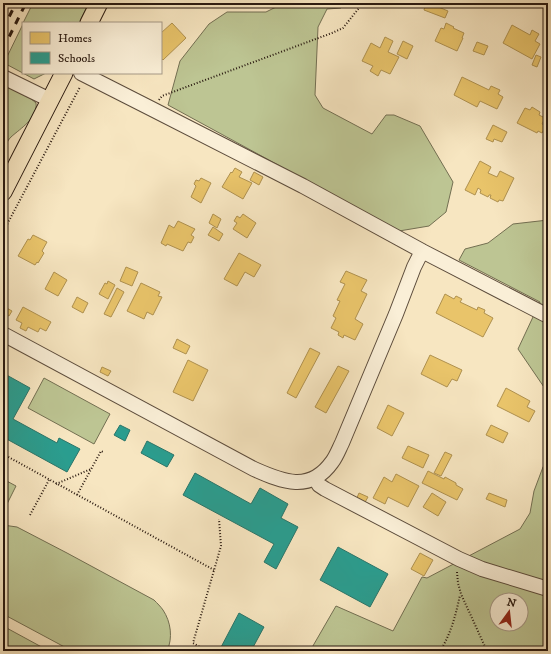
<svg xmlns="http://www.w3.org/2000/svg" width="551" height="654" font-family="'IM FELL DW Pica',serif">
<rect width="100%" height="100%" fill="#f7e6c1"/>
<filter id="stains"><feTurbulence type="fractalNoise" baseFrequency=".005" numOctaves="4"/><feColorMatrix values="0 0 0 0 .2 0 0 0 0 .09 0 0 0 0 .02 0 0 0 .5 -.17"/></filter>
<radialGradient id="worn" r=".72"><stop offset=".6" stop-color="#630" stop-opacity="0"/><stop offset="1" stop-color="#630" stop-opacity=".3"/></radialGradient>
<path fill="#bdc593" stroke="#736f52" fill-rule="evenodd" d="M 33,3 L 89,3 L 79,23 L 23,23 Z
M 280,3 L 346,3 L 341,8 L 327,9 L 318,27 L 315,95 L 323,108 L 372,134 L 386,115 L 394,115 L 420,126 L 453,182 L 446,212 L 429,226 L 399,231 L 168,105 L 180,61 L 209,24 L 227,12 L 266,12 L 278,6 Z
M 23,24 L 23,73 L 46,73 L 34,79 L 4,63 Z
M 3,85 L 29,97 L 36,103 C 38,118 21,128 11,137 C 6,142 5,148 3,155 Z
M 548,220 L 548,393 L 518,349 L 540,302 L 459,260 L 465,249 L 488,243 L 513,224 Z
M 44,378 L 110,414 L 94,444 L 28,408 Z
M 548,460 L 548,651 L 310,651 L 336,606 L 393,631 L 422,577 L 427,578 L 520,529 L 530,513 L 534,491 L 543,467 ZM 497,600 L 521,600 L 521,624 L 497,624 Z
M 3,479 L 16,486 L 3,512 Z
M 3,525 L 17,527 L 67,553 L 154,600 C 157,603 161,607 163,610 C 171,622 173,638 167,651 L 72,651 L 3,614 Z
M 3,626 L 49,651 L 3,651 Z"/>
<path fill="#e9c46a" stroke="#af914f" d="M 417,3 L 427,3 L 426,4 L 435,7 L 436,6 L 448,11 L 445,18 L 424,10 L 425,6 Z
M 172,23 L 186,38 L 163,60 L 161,58 L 161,33 Z
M 446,23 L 454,27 L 453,28 L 464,33 L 462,38 L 463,38 L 457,51 L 435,41 L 441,28 L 444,29 Z
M 512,25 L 530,35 L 532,30 L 539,34 L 535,41 L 540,44 L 532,59 L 503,43 Z
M 385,37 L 393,41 L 388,52 L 399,57 L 390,74 L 381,70 L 378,76 L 370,71 L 373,66 L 362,61 L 371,43 L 380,48 Z
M 403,41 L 413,46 L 407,59 L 397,54 Z
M 477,42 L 488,46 L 484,55 L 473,51 Z
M 536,55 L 541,57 L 537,67 L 532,65 Z
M 462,77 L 489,90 L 491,86 L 500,90 L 498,94 L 503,97 L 497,109 L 480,101 L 477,107 L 454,95 Z
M 532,107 L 540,112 L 539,115 L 545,118 L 542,124 L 546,126 L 542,133 L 538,131 L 537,133 L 517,123 L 525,108 L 530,110 Z
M 493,125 L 507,132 L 502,142 L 494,139 L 493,142 L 486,139 Z
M 480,161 L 491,167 L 488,173 L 497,177 L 500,171 L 514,178 L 503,201 L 499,200 L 498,202 L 490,198 L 491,195 L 489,195 L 488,197 L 480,193 L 481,190 L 478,188 L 475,195 L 465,190 Z
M 235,168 L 242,172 L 239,177 L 252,183 L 243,199 L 222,187 L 231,172 L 232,173 Z
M 254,172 L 263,177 L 259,185 L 250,180 Z
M 201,178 L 211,183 L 201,203 L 191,197 L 196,186 L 194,184 L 196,180 L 199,181 Z
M 213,214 L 221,219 L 217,228 L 209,223 Z
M 243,214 L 256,223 L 247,238 L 233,229 L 237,223 L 234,221 L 237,216 L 240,218 Z
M 178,221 L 195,229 L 191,235 L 194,237 L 191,243 L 188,242 L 183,251 L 167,244 L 166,246 L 161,243 L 169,225 L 174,228 Z
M 213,227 L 223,234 L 219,241 L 208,235 Z
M 33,235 L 47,242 L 42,251 L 44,253 L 38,263 L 37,262 L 35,265 L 18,256 L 28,239 L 30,240 Z
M 239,253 L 261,265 L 254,277 L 245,272 L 237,286 L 224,279 Z
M 126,267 L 138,272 L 132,286 L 120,281 Z
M 346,271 L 367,280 L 361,291 L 367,294 L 355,319 L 363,324 L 355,340 L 344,335 L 343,338 L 338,335 L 339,332 L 331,328 L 336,318 L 333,316 L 340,301 L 337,300 L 345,284 L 340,282 Z
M 54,272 L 67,280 L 58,296 L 45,289 Z
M 108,281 L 115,285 L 108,299 L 99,294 L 105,283 L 107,284 Z
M 141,283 L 160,292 L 158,296 L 162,297 L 153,315 L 147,312 L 144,319 L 127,311 Z
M 117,288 L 124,292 L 111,317 L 104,314 Z
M 445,294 L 454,299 L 456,296 L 462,299 L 460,302 L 477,310 L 478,307 L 485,310 L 484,313 L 493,318 L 483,337 L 436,313 Z
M 77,297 L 88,303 L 83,313 L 72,307 Z
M 3,306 L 12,311 L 9,316 L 4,313 L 3,314 Z
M 23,307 L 51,322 L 46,331 L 40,328 L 38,332 L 28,327 L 26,331 L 20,328 L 22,323 L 16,320 Z
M 177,339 L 190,346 L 186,354 L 173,348 Z
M 310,348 L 320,353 L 296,398 L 287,393 Z
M 430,355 L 462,370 L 457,381 L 452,379 L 447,387 L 421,374 Z
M 188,360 L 208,370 L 193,401 L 173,392 Z
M 338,366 L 349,371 L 326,413 L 315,407 Z
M 102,367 L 111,371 L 108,376 L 100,372 Z
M 506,388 L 530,401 L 527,407 L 535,411 L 529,422 L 497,406 Z
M 388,405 L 404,413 L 392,436 L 377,428 Z
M 491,425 L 508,433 L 503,443 L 486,435 Z
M 408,446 L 429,455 L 423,468 L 402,458 Z
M 445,452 L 452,455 L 441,476 L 434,473 Z
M 428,471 L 444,479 L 445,477 L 456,483 L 456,485 L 463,489 L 457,500 L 422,483 Z
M 396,474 L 419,486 L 408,507 L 388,497 L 385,504 L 373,498 L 384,477 L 392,482 Z
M 359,493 L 368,497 L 364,504 L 356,500 Z
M 432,493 L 446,502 L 438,516 L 423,507 Z
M 489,493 L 507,500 L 505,507 L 486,499 Z
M 420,553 L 433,560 L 424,576 L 411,569 Z"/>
<path fill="#2a9d8f" stroke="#2a7569" d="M 3,373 L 30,388 L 13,419 L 57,443 L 59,438 L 80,449 L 67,472 L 3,437 Z
M 120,425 L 130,430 L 125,441 L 114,435 Z
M 147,441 L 174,455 L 167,467 L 141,453 Z
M 195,473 L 251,504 L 260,488 L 288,504 L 281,518 L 298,527 L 276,569 L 264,562 L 274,544 L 183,495 Z
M 338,547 L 388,574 L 370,607 L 320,580 Z
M 239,613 L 264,627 L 251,651 L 219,651 Z"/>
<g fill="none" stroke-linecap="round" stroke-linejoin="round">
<defs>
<path id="minor" d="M 81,73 L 152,109 L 303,186 L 422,251 L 548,316
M 3,77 L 50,100
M 3,334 L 254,469 C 283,482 310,493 332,462 C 336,457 339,449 342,443 L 396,314 L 414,267 L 422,251
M 315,478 L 319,485 L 325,489 L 459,559 L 482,569 L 548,589"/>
<path id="major" d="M 89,23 L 99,3
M 3,192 L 64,73"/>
</defs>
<use href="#minor" stroke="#5c4c3c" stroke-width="16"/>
<use href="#major" stroke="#291910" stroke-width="19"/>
<path stroke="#291910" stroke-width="2" stroke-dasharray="1 2" stroke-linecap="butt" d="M 159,100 L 162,96 L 332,33 L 343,28 L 363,3
M 3,232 L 80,87
M 3,454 L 214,570
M 56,484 L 91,469
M 77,495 L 101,451 L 103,452
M 30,515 L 49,480
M 457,572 L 458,583 L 461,594 L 487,651
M 207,651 L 193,643 L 221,546 L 219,519
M 440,651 C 451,634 456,614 460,595"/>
<use href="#minor" stroke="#faefd7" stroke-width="14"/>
<use href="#major" stroke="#f7e6c1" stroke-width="17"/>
<path stroke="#291910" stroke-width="3" stroke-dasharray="7 7" stroke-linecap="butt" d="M 3,29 L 16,3
M 3,49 L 26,3"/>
</g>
<rect width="551" height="654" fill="none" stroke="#f7e6c1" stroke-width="16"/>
<rect x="4" y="4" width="543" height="646" fill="none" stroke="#291910" stroke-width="2"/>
<rect x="8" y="8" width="535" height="638" fill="none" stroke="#291910"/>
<rect x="22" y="22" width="140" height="52" fill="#faefd7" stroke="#a69987"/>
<rect x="30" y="32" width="20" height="12" fill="#e9c46a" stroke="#a69987"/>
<text x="58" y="42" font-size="12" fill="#291910">Homes</text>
<rect x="30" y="52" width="20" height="12" fill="#2a9d8f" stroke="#a69987"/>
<text x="58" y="62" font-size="12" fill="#291910">Schools</text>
<g transform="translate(509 612) rotate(15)"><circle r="19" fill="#faefd7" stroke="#a69987"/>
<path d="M0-3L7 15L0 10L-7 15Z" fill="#8f2418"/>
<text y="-6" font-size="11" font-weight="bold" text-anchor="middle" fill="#291910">N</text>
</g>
<rect width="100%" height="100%" filter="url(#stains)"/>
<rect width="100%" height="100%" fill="url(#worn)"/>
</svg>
